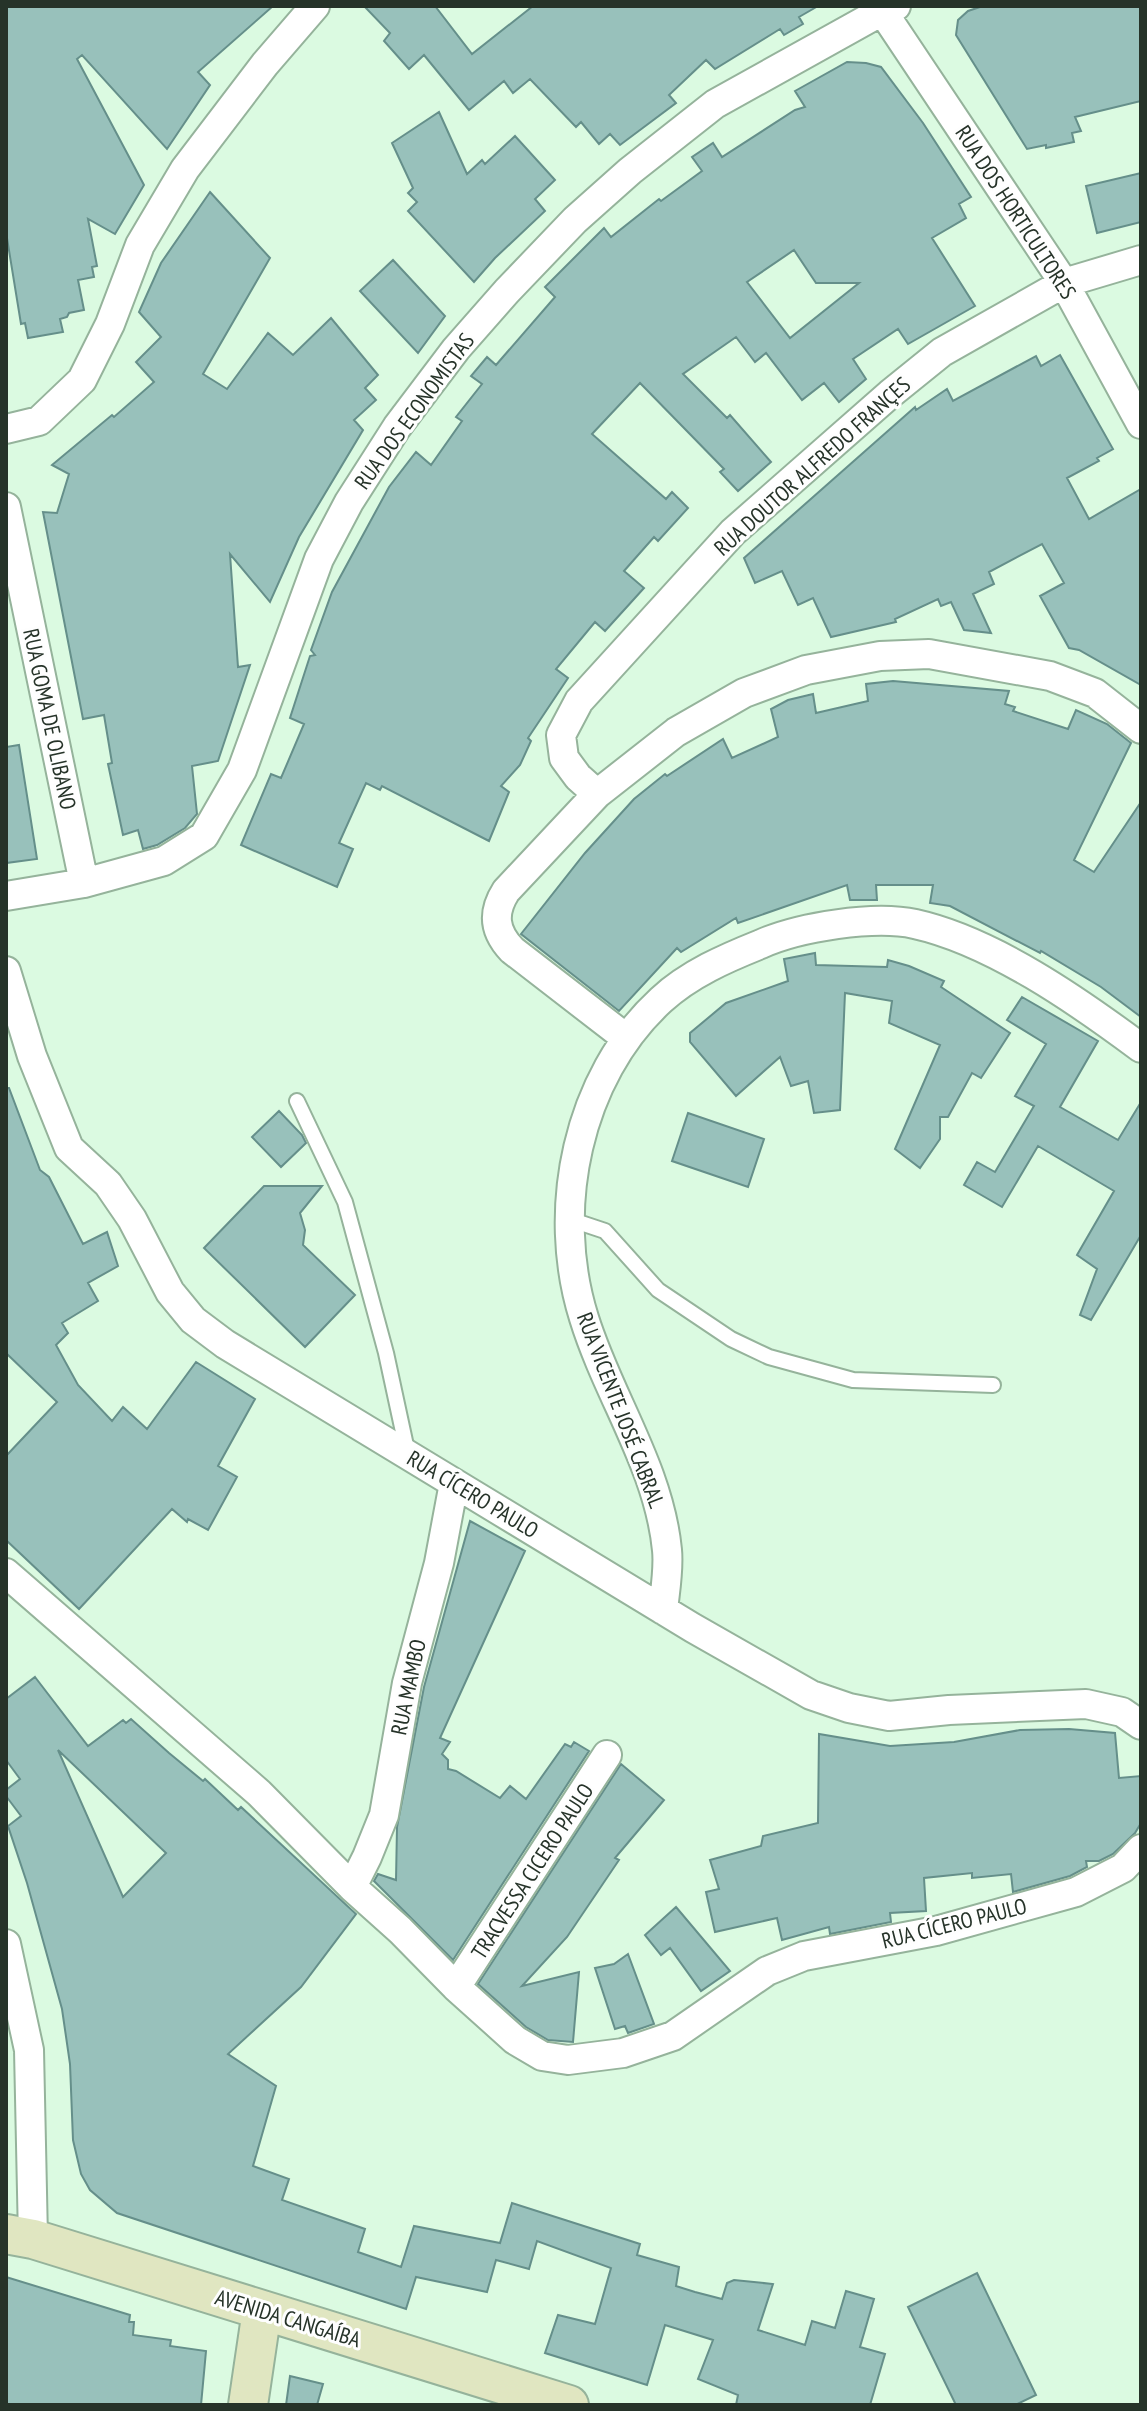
<svg xmlns="http://www.w3.org/2000/svg" width="1147" height="2411" font-family="'PT Sans Narrow',sans-serif">
<rect width="100%" height="100%" fill="#dbfae1"/>
<path fill="#98c1bb" stroke="#658f8a" stroke-width="2" fill-rule="evenodd" d="M 6,6 L 273,6 L 198,72 L 210,85 L 167,149 L 82,55 L 77,59 L 144,185 L 115,234 L 88,219 L 97,266 L 92,267 L 94,277 L 78,280 L 84,310 L 69,313 L 67,317 L 60,319 L 63,332 L 28,338 L 25,323 L 21,324 L 6,232 Z
M 364,6 L 435,6 L 472,54 L 533,6 L 818,6 L 799,17 L 803,24 L 784,35 L 780,29 L 715,69 L 706,60 L 669,95 L 676,103 L 620,145 L 610,134 L 599,144 L 581,122 L 576,127 L 530,79 L 513,93 L 504,81 L 469,110 L 424,55 L 409,69 L 384,41 L 390,33 Z
M 983,6 L 1141,6 L 1141,101 L 1075,117 L 1081,131 L 1072,133 L 1074,142 L 1046,148 L 1046,145 L 1027,149 L 956,35 L 958,20 L 968,11 Z
M 847,62 L 866,63 L 881,67 L 923,123 L 971,197 L 959,204 L 966,218 L 932,238 L 975,306 L 908,344 L 898,329 L 853,359 L 866,379 L 839,402 L 824,383 L 802,400 L 766,353 L 755,362 L 736,337 L 683,374 L 727,418 L 730,415 L 771,462 L 738,491 L 720,472 L 724,469 L 640,383 L 592,434 L 666,499 L 672,492 L 688,508 L 658,541 L 654,537 L 624,571 L 644,588 L 605,631 L 595,622 L 556,669 L 568,678 L 528,738 L 531,741 L 520,765 L 501,786 L 509,792 L 489,841 L 382,786 L 380,790 L 366,783 L 339,843 L 353,849 L 337,887 L 241,845 L 271,774 L 281,778 L 304,724 L 290,718 L 310,656 L 315,655 L 311,650 L 332,592 L 389,487 L 416,452 L 431,465 L 462,421 L 456,417 L 482,384 L 471,376 L 487,357 L 496,365 L 555,297 L 545,287 L 604,228 L 611,237 L 659,199 L 661,201 L 702,171 L 692,157 L 713,143 L 722,157 L 795,110 L 805,107 L 795,91 ZM 794,250 L 816,283 L 859,283 L 790,338 L 747,282 Z
M 439,112 L 467,174 L 482,160 L 485,164 L 515,136 L 555,180 L 535,199 L 545,211 L 495,258 L 474,282 L 408,211 L 417,202 L 408,193 L 413,188 L 392,143 Z
M 1141,173 L 1141,222 L 1097,233 L 1086,186 Z
M 210,192 L 270,258 L 203,374 L 227,389 L 268,333 L 293,355 L 331,318 L 378,375 L 365,388 L 376,400 L 354,420 L 363,430 L 299,537 L 270,602 L 230,554 L 238,667 L 250,665 L 218,761 L 192,766 L 197,814 L 185,828 L 157,845 L 143,849 L 138,830 L 123,835 L 108,764 L 112,763 L 104,715 L 83,719 L 43,512 L 57,513 L 69,474 L 52,465 L 112,415 L 114,417 L 154,382 L 136,362 L 161,337 L 139,312 L 161,263 Z
M 393,260 L 445,316 L 418,353 L 360,291 Z
M 1060,355 L 1113,449 L 1097,458 L 1099,461 L 1067,478 L 1089,519 L 1141,489 L 1141,685 L 1079,650 L 1069,648 L 1040,596 L 1064,583 L 1042,544 L 989,572 L 994,584 L 973,594 L 991,633 L 964,630 L 951,602 L 941,606 L 938,599 L 895,619 L 896,622 L 831,637 L 813,598 L 798,605 L 782,571 L 755,583 L 744,558 L 915,407 L 916,410 L 947,389 L 953,401 L 1036,356 L 1041,366 Z
M 893,681 L 1009,691 L 1005,704 L 1015,707 L 1013,711 L 1068,729 L 1076,710 L 1107,724 L 1131,743 L 1074,860 L 1094,872 L 1141,802 L 1141,1017 L 1101,987 L 1041,951 L 1040,953 L 950,906 L 930,903 L 933,885 L 876,885 L 877,900 L 850,900 L 847,885 L 738,923 L 736,918 L 681,952 L 677,948 L 619,1011 L 521,934 L 585,853 L 634,799 L 665,774 L 667,776 L 723,739 L 732,758 L 778,737 L 771,709 L 788,700 L 813,694 L 816,713 L 868,701 L 866,684 Z
M 19,745 L 37,859 L 6,863 L 6,747 Z
M 815,953 L 816,965 L 887,967 L 888,960 L 909,966 L 944,981 L 941,987 L 1010,1033 L 981,1078 L 972,1073 L 948,1117 L 940,1117 L 940,1139 L 920,1168 L 895,1149 L 940,1045 L 889,1023 L 892,1001 L 845,993 L 840,1110 L 814,1113 L 808,1081 L 791,1086 L 780,1057 L 736,1096 L 690,1042 L 690,1033 L 726,1003 L 788,981 L 784,959 Z
M 1022,997 L 1098,1041 L 1060,1107 L 1118,1140 L 1141,1102 L 1141,1235 L 1091,1320 L 1080,1315 L 1097,1269 L 1077,1255 L 1114,1191 L 1038,1146 L 1002,1207 L 964,1185 L 977,1162 L 995,1172 L 1034,1106 L 1015,1096 L 1046,1044 L 1007,1020 Z
M 6,1088 L 9,1088 L 40,1170 L 49,1177 L 83,1244 L 107,1232 L 118,1266 L 88,1283 L 98,1301 L 62,1323 L 68,1333 L 56,1345 L 78,1385 L 112,1421 L 123,1407 L 147,1429 L 196,1362 L 255,1399 L 218,1466 L 237,1477 L 208,1530 L 188,1519 L 187,1522 L 172,1509 L 79,1609 L 6,1540 L 6,1456 L 57,1402 L 6,1353 Z
M 279,1111 L 302,1135 L 306,1143 L 281,1167 L 252,1137 Z
M 688,1113 L 764,1139 L 748,1187 L 672,1161 Z
M 264,1186 L 322,1186 L 300,1213 L 305,1230 L 303,1245 L 355,1295 L 305,1347 L 204,1248 Z
M 470,1521 L 525,1551 L 440,1738 L 450,1742 L 442,1754 L 448,1760 L 448,1769 L 456,1771 L 500,1798 L 510,1786 L 526,1799 L 565,1744 L 571,1747 L 574,1742 L 589,1751 L 453,1960 L 374,1881 L 378,1874 L 396,1880 L 397,1827 L 424,1687 Z
M 35,1677 L 88,1746 L 123,1720 L 126,1723 L 131,1719 L 169,1753 L 203,1781 L 205,1779 L 238,1810 L 241,1807 L 356,1914 L 301,1987 L 228,2054 L 276,2086 L 253,2166 L 289,2179 L 282,2200 L 365,2229 L 358,2252 L 401,2267 L 414,2226 L 500,2243 L 512,2203 L 640,2244 L 637,2255 L 679,2267 L 676,2286 L 695,2292 L 722,2299 L 727,2283 L 734,2280 L 773,2284 L 758,2330 L 805,2345 L 812,2321 L 835,2328 L 846,2291 L 874,2299 L 860,2347 L 885,2354 L 870,2405 L 736,2405 L 738,2395 L 698,2379 L 713,2340 L 665,2325 L 647,2385 L 545,2353 L 558,2315 L 595,2324 L 611,2268 L 537,2241 L 529,2269 L 496,2260 L 487,2292 L 416,2277 L 406,2309 L 117,2213 L 90,2190 L 81,2174 L 73,2140 L 70,2064 L 62,2009 L 27,1883 L 8,1826 L 21,1816 L 6,1796 L 6,1790 L 20,1779 L 6,1760 L 6,1699 ZM 58,1750 L 166,1853 L 123,1897 Z
M 1069,1729 L 1115,1733 L 1119,1778 L 1141,1776 L 1141,1823 L 1135,1833 L 1113,1854 L 1099,1861 L 1086,1861 L 1087,1867 L 1070,1876 L 1013,1892 L 1011,1874 L 972,1878 L 972,1873 L 924,1878 L 926,1911 L 890,1913 L 891,1922 L 830,1934 L 829,1927 L 782,1940 L 777,1918 L 715,1932 L 706,1892 L 719,1889 L 710,1860 L 761,1846 L 763,1836 L 818,1823 L 819,1734 L 890,1746 L 954,1742 L 1020,1730 Z
M 621,1764 L 664,1800 L 615,1858 L 619,1860 L 567,1937 L 522,1986 L 579,1972 L 573,2042 L 548,2040 L 526,2027 L 478,1984 Z
M 676,1907 L 730,1971 L 701,1991 L 670,1948 L 661,1955 L 645,1935 Z
M 628,1954 L 654,2024 L 628,2033 L 625,2026 L 615,2029 L 595,1968 L 614,1964 Z
M 977,2273 L 1036,2395 L 1015,2405 L 956,2405 L 908,2307 Z
M 6,2277 L 130,2315 L 129,2322 L 134,2322 L 133,2335 L 171,2340 L 170,2346 L 206,2351 L 201,2405 L 6,2405 Z
M 290,2376 L 323,2384 L 317,2405 L 286,2405 Z"/>
<g fill="none" stroke-linecap="round" stroke-linejoin="round">
<defs>
<path id="lane" d="M 297,1101 L 345,1202 L 386,1353 L 408,1455
M 569,1219 L 605,1231 L 658,1290 L 731,1339 L 769,1357 L 853,1380 L 993,1385"/>
<path id="street" d="M 879,6 L 1064,283 L 1141,424
M 6,429 L 39,421 L 82,380 L 110,324 L 140,245 L 185,169 L 265,64 L 315,6
M 6,507 L 84,883
M 597,794 L 578,777 L 564,758 L 561,735 L 579,701 L 733,532 L 890,394 L 942,352 L 1064,283 L 1141,260
M 6,896 L 84,883 L 164,861 L 204,836 L 242,770 L 319,559 L 349,502 L 397,427 L 456,349 L 507,291 L 575,220 L 630,171 L 715,104 L 884,10 L 896,6
M 6,971 L 32,1056 L 69,1148 L 108,1184 L 132,1219 L 170,1292 L 193,1320 L 225,1344 L 693,1628 L 811,1695 L 849,1708 L 889,1716 L 949,1710 L 1086,1704 L 1122,1712 L 1141,1725
M 626,1038 L 512,950 C 494,931 492,913 506,891 L 597,794 L 676,732 L 744,693 L 806,670 L 880,656 L 929,654 L 1050,676 L 1095,693 L 1141,729
M 6,1573 L 259,1793 L 352,1887 L 400,1930 L 456,1987 L 515,2040 L 542,2056 L 568,2060 L 623,2053 L 673,2036 L 767,1971 L 804,1956 L 936,1931 L 1076,1892 L 1123,1868 L 1141,1849
M 663,1610 C 665,1591 669,1569 667,1550 C 659,1467 608,1396 584,1318 C 550,1210 577,1077 661,1000 C 689,974 726,958 761,944 C 799,927 874,915 915,924 C 992,941 1078,1001 1141,1048
M 352,1887 L 367,1857 L 384,1815 L 407,1683 L 439,1563 L 454,1483
M 6,1944 L 29,2050 L 33,2239
M 456,1987 L 607,1755"/>
<path id="secondary" d="M 6,2234 L 33,2239 L 569,2405
M 248,2405 L 262,2310"/>
</defs>
<use href="#lane" stroke="#95b39b" stroke-width="18"/>
<use href="#street" stroke="#95b39b" stroke-width="32"/>
<use href="#secondary" stroke="#95b39b" stroke-width="42"/>
<use href="#lane" stroke="#fff" stroke-width="14"/>
<use href="#street" stroke="#fff" stroke-width="28"/>
<use href="#secondary" stroke="#e0e6c1" stroke-width="38"/>
</g>
<g text-anchor="middle" dominant-baseline="central" stroke-width="6" stroke-linejoin="round" paint-order="stroke">
<g font-size="22" fill="#263329" stroke="#fefefe">
<text transform="translate(1016 212) rotate(57)">RUA DOS HORTICULTORES</text>
<text transform="translate(414 411) rotate(-54)">RUA DOS ECONOMISTAS</text>
<text transform="translate(812 466) rotate(-42)">RUA DOUTOR ALFREDO FRANÇES</text>
<text transform="translate(50 719) rotate(78)">RUA GOMA DE OLIBANO</text>
<text transform="translate(621 1410) rotate(69)">RUA VICENTE JOSÉ CABRAL</text>
<text transform="translate(473 1494) rotate(31)">RUA CÍCERO PAULO</text>
<text transform="translate(408 1687) rotate(-78)">RUA MAMBO</text>
<text transform="translate(532 1871) rotate(-57)">TRACVESSA CICERO PAULO</text>
<text transform="translate(954 1923) rotate(-14)">RUA CÍCERO PAULO</text>
<text transform="translate(288 2318) rotate(17)">AVENIDA CANGAÍBA</text>
</g>
</g>
<rect width="1147" height="2411" fill="none" stroke="#263329" stroke-width="16"/>
</svg>
